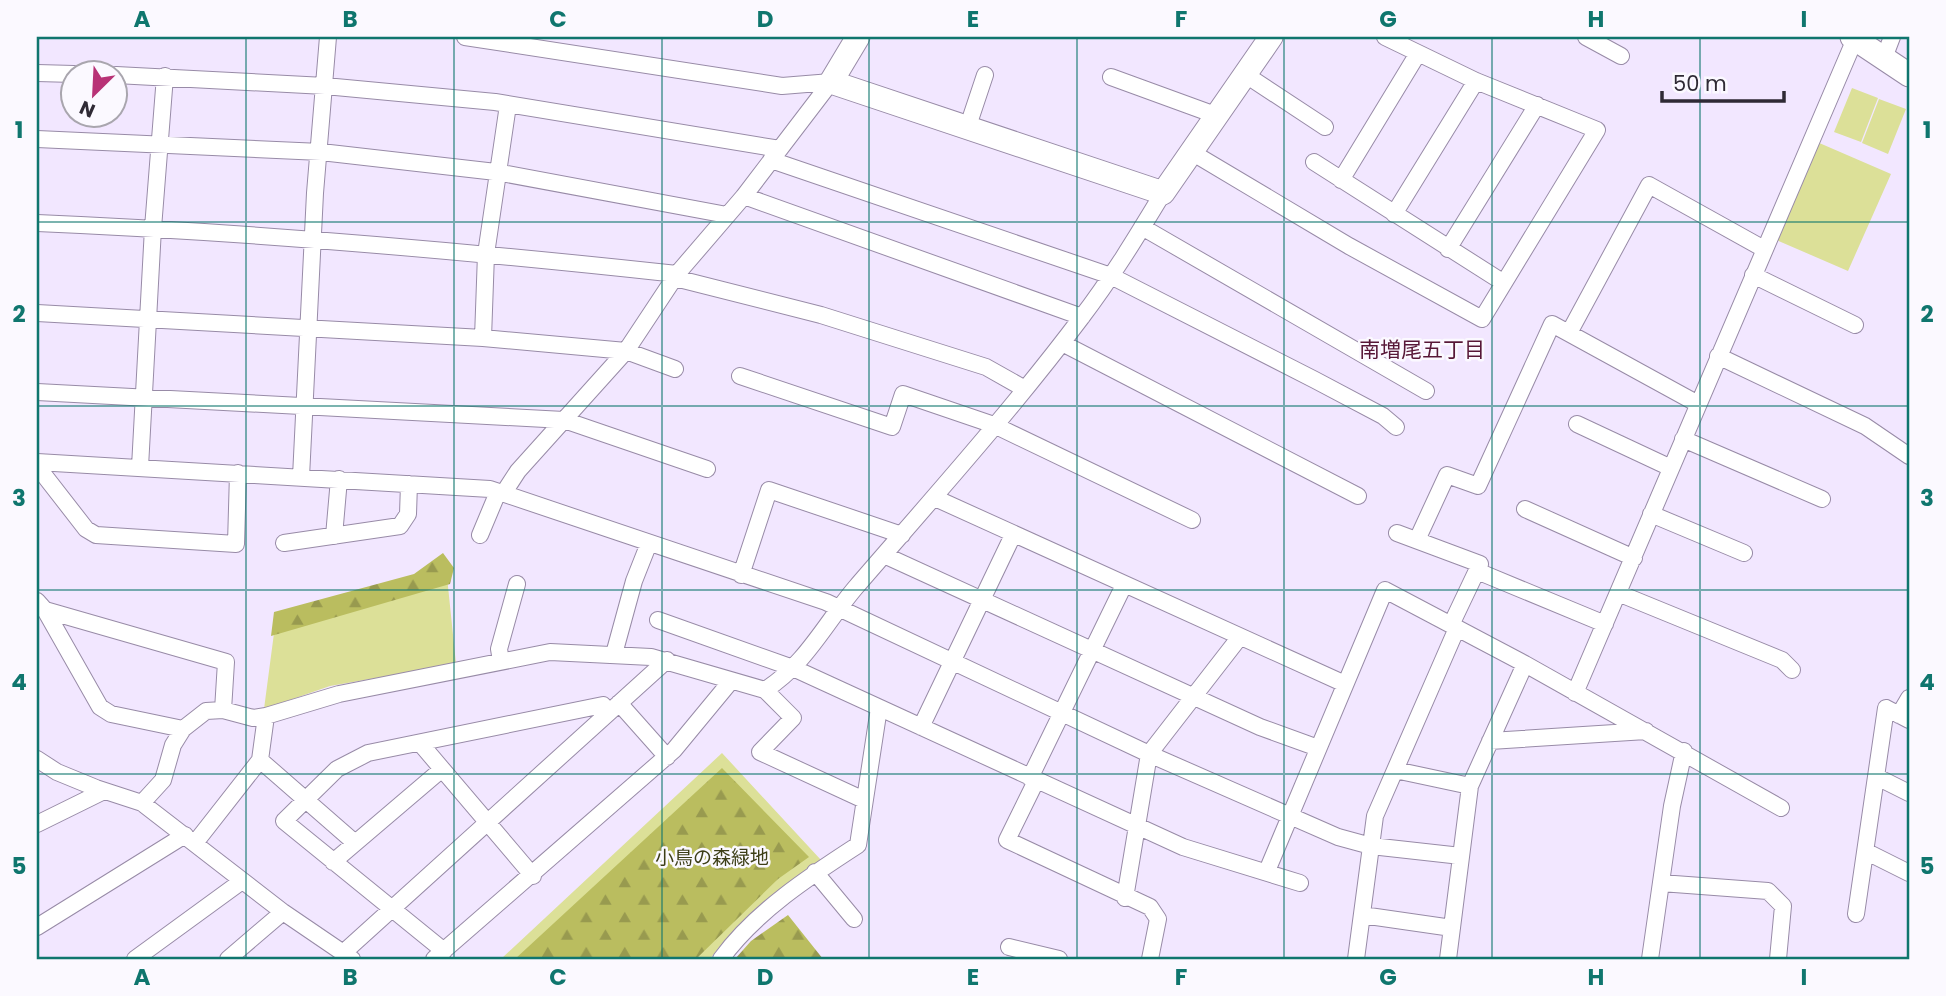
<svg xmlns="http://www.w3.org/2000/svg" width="1946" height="996" font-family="Poppins,'Noto Sans JP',sans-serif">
<defs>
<pattern id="forest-firs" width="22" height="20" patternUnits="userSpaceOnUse" patternTransform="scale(1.75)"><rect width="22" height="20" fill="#babd5f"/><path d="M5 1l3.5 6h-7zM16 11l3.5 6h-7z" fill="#989a4f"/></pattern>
</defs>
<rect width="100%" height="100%" fill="#f2e7ff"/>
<path fill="#dce098" d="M 1852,88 L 1878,98 L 1861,142 L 1834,132 Z
M 1879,99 L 1906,109 L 1888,154 L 1862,143 Z
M 1817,142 L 1891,174 L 1848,271 L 1774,239 Z
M 446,567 L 456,664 L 330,686 L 264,709 L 276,618 Z
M 722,753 L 821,860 C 783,890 739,919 710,959 L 501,959 Z"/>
<path fill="url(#forest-firs)" d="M 443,553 L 454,568 L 450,584 L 271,636 L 274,612 L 414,574 Z
M 722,768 L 809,857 L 778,879 L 696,959 L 515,959 Z
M 788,915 L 823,959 L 735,959 L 751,941 Z"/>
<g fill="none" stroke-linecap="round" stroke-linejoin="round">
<defs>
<path id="street" d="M 465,37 L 782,86 L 831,82
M 1586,37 L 1621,56
M 1884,58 L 1892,37
M 37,73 L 74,74
M 116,75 L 325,86 L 495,102 L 780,149
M 1246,75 L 1325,127
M 1111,77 L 1218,116
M 968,126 L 985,75
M 37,139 L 321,152 L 496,172 L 727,215
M 1193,153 L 1349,246 L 1482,319 L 1597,130 L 1476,81 L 1385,37
M 771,160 L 1111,276 L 1315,380 L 1383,416 L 1396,427
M 1314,162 L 1504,283
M 1341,180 L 1417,55
M 744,196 L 1082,317
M 1394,214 L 1476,81
M 37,223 C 251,232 465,251 677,274
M 1142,227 L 1426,391
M 1448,249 L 1537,105
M 1753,275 L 1855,325
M 675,278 L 821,315 L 986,367 L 1025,389
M 37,313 L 483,338 L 626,351 L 675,369
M 1569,333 L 1649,185 L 1764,249
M 483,338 L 486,254 L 508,105
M 1062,343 L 1358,496
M 1718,356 L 1865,426 L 1909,456
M 740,376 L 892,427 L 903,394 L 994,425 L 1192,520
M 37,392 L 564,420 L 707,469
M 1577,424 L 1671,468
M 1683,439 L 1822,499
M 37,462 L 490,489 L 826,602 L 1149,754 L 1338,837 L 1371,846 L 1461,856
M 37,466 L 86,529 L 96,535 L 236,544 L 238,473
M 140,467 L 153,228 L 165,76
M 301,477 L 315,193 L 328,37
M 503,494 L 518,471 L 626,351 L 677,274 L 744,196 L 831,82
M 935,498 L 1345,684
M 1525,509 L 1634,558
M 1651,514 L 1744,553
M 1397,533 L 1480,564 L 1451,625
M 480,535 L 498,492
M 334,536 L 339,479
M 1417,540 L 1447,475 L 1478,486 L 1552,324 L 1698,404
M 284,543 L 400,526 L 408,514 L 409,484
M 884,555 L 1260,727 L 1318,748
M 1477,571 L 1605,624
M 741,575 L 769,490 L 902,535
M 1618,593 L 1782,660 L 1792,670
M 37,601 L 45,610 L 100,707 L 111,714 L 183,729
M 45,610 L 226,662 L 223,710
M 658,620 L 793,668 L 1183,847 L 1300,883
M 614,654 L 634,581 L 649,543
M 501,661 L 499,649 L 517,584
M 765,690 L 793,718 L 760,752 L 864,800
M 1575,693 L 1855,39
M 619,703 L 667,757
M 1899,715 L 1909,698
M 921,727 L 1013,535
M 1490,741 L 1646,731
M 420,743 L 533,876
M 37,759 L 57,772 L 96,788 L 142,803 L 283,912 L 352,959
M 260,760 L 354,842
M 1395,770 L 1470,786
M 1877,777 L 1909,793
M 1030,778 L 1124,585
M 1036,781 L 1007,840 L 1150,907 L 1158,919 L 1150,959
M 142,803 L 163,780 L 173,745 L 183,729 L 206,711 L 223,710 L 253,718 L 266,716 L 339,694 L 550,652 L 651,657 L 765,690 C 806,664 826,622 856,587 C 932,499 1011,411 1081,318 C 1111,279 1137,236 1163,193
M 37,824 L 104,791
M 195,843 L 260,760 L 266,716
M 1867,852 L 1909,873
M 333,862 L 441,770
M 1267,871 L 1385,590 L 1525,664 L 1781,808
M 815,872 L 854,919
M 1661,883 L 1768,891 L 1783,906 L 1778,959
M 1125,898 L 1149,754 L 1239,638
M 1856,914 L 1886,708 L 1909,720
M 1362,915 L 1452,928
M 37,927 L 185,835
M 1009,947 L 1059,959
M 444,951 L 284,821 L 337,769 L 368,753 L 603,705 L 608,712
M 342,954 L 667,660
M 135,959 L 242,881
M 228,959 L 283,912
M 434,959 L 674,750 L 731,681
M 721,959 C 755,912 810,876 858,845 L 879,708
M 1356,959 L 1375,816 L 1457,628
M 1448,959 L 1470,786 L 1525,664
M 1650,959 L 1672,806 L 1684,751"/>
<path id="secondary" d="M 858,37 L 831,82 L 1163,193 L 1271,37
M 1852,37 L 1909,75"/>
</defs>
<use href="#street" stroke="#988ba7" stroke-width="18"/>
<use href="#secondary" stroke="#988ba7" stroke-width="25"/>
<use href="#street" stroke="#fff" stroke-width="16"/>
<use href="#secondary" stroke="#fff" stroke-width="23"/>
</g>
<path fill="none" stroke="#0f766e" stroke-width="2" stroke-opacity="0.55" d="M 246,37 L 246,959M 454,37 L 454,959M 662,37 L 662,959M 869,37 L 869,959M 1077,37 L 1077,959M 1284,37 L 1284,959M 1492,37 L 1492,959M 1700,37 L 1700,959M 37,222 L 1909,222M 37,406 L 1909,406M 37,590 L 1909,590M 37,774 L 1909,774"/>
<g text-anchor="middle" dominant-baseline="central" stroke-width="5" stroke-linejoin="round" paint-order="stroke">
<g font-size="19" fill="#3d3e17" stroke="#fbf9ff">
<text x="712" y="857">小鳥の森緑地</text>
</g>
<g font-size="21" fill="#571737" stroke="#fbf9ff">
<text x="1422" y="349">南増尾五丁目</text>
</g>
</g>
<rect width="1946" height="996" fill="none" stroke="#fbf9ff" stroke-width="77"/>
<g transform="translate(94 94) rotate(204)"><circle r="33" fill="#fbf9ff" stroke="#a9a6ae" stroke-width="2"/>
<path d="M0-5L12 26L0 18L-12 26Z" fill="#b83276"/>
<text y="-10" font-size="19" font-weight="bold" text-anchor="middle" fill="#2f2a35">N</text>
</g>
<path d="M1662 91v10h122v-10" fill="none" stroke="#2f2a35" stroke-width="3.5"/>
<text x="1673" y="91" font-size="21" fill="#2f2a35" stroke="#fbf9ff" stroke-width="5" paint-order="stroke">50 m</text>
<rect x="38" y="38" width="1870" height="920" fill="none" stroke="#0f766e" stroke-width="2.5"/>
<g font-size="23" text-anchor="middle" font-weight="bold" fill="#0f766e">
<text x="142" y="27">A</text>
<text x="350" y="27">B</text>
<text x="558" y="27">C</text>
<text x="765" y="27">D</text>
<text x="973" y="27">E</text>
<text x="1181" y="27">F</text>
<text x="1388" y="27">G</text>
<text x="1596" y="27">H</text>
<text x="1804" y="27">I</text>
<text x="19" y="138">1</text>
<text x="1927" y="138">1</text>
<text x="19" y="322">2</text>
<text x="1927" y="322">2</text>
<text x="19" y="506">3</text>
<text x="1927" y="506">3</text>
<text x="19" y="690">4</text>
<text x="1927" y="690">4</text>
<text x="19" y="874">5</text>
<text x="1927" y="874">5</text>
<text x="142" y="985">A</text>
<text x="350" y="985">B</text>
<text x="558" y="985">C</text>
<text x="765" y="985">D</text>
<text x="973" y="985">E</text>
<text x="1181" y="985">F</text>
<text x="1388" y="985">G</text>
<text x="1596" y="985">H</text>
<text x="1804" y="985">I</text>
</g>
</svg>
